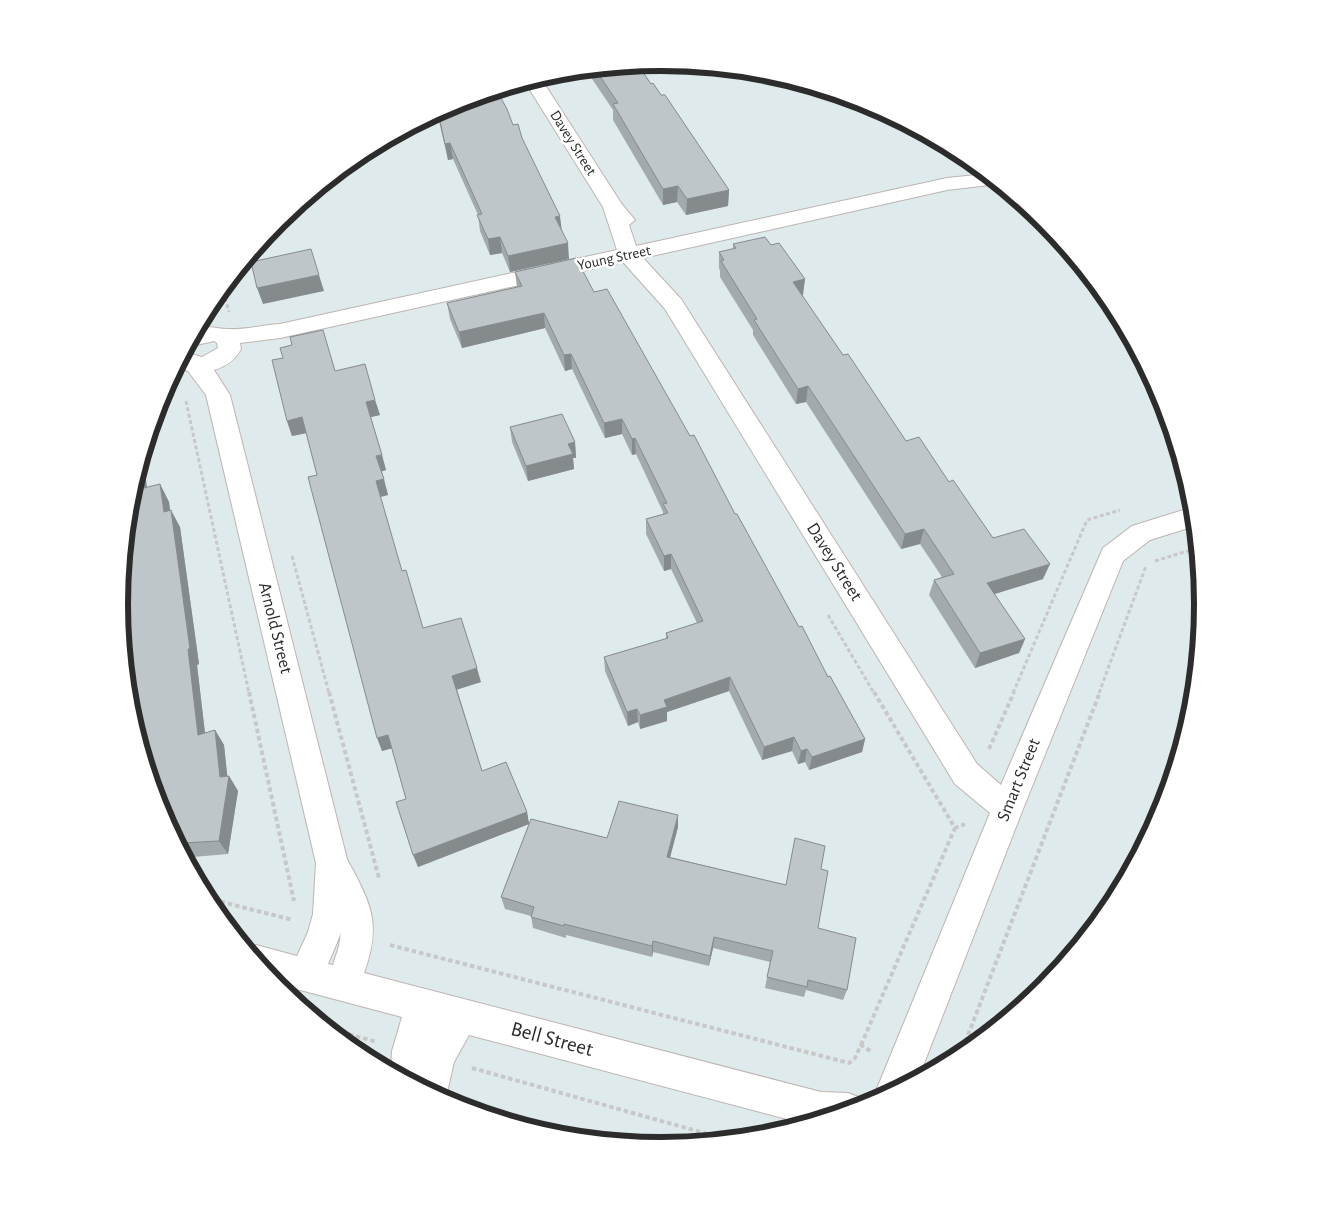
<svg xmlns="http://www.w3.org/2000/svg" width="1322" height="1209" font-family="'Alegreya Sans',sans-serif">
<rect width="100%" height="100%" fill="#dfeaed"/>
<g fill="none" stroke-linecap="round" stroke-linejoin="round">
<defs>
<path id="minor" d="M 540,77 L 621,203 L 635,220 L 629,225 L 636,246 L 947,178 L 986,174 L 998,184 L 947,190 L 643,258 L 681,299 L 977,764 L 1001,785 L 1103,548 L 1132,526 L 1193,507 L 1195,526 L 1150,540 L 1123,561 L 1023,809 L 918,1079 L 879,1099 L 876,1091 L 990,813 L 955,784 L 665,309 L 623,262 L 280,338 L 240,343 L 241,349 C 235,360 227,366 214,370 L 230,395 L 347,859 C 371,904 382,923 364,973 L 821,1092 L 848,1093 L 861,1098 L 864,1106 L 806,1124 L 469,1035 L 454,1062 L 445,1101 L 391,1072 L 392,1051 L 402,1017 L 274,983 L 246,949 L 256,945 L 297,956 L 308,932 L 313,914 L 316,863 L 206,395 L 188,371 L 177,366 L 184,352 L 202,357 L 218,348 L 217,343 L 214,341 L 192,346 L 188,345 L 197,328 C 209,325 217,329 228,329 C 245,330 263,325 280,324 L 617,250 L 603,207 L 525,82 ZM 341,933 L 339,946 L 333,965 L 328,964 Z"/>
</defs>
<use href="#minor" stroke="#bcb5af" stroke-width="2"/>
<path stroke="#c8c8c8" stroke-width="2.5" stroke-dasharray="2.5 2" stroke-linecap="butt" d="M 1011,195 L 1081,266
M 222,289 L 225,300"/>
<path stroke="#c8c8c8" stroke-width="3" stroke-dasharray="4 2.5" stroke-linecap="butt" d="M 225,298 L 229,312
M 186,401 L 249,693
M 292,556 L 329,693
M 1155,561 L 1197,548
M 828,615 L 874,693
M 1013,693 L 1087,520 L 1120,510
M 1099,693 L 1146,566"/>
<path stroke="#c8c8c8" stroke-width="4" stroke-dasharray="4.5 3" stroke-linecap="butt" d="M 249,692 L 294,901
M 329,692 L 379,878
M 874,692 L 955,828 L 965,824
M 989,749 L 1014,692
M 206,898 L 293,920
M 390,945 L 849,1063 L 855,1058 L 861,1045 L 872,1052
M 327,1028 L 377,1042
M 861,1045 L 955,828
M 960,1056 L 1100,692
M 472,1068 L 729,1140"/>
<use href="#minor" fill="#fff" fill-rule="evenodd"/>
</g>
<path fill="#a3aaad" d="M 638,65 L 651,84 L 729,190 L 728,206 L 686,215 L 677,202 L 663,205 L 613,120 L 613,110 L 586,70 Z
M 454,104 L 513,125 L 522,138 L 561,230 L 569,259 L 510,272 L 502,253 L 490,255 L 480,231 L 478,215 L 453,159 L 448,160 L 437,113 Z
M 733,244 L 771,245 L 805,279 L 802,296 L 843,355 L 906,441 L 949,482 L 993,538 L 1043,579 L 994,594 L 1025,639 L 1019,653 L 975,668 L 929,595 L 934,580 L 942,577 L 920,544 L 901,549 L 806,402 L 796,404 L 753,335 L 753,330 L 720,277 L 720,271 L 719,268 L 719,252 L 733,249 Z
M 515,272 L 594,292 L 690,436 L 735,514 L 799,627 L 865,739 L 862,752 L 809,770 L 805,762 L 798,764 L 792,751 L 762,760 L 729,691 L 667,712 L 667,721 L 640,729 L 638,722 L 628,726 L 605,671 L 604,657 L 666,639 L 666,633 L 697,623 L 671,569 L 664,571 L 646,534 L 646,519 L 663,514 L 663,512 L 636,454 L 632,455 L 622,434 L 605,438 L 572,369 L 565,371 L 545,328 L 462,348 L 450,319 L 447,303 L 517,287 Z
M 335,371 L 375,400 L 380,415 L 371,417 L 386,470 L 381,471 L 388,495 L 380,497 L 402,571 L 423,628 L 481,682 L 457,689 L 482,771 L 527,812 L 529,824 L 607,838 L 678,827 L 670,857 L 785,885 L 821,869 L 818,928 L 847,990 L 843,1000 L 806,990 L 804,997 L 765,988 L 770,962 L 713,948 L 709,966 L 653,952 L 652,957 L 566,935 L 566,938 L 533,928 L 531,916 L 505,909 L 501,897 L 529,824 L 418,867 L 406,799 L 392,748 L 382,751 L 317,475 L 306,433 L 292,436 L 287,421 Z
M 510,427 L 575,442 L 576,458 L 573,458 L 574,469 L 528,481 L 512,442 Z
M 143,455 L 147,488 L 160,484 L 169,502 L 170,510 L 180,527 L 199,664 L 197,665 L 205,733 L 215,730 L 224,745 L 227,776 L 229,776 L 238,791 L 228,854 L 193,857 L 192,863 L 188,863 L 160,812 Z"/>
<path fill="#858b8d" d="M 450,143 L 453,159 L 448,160 L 445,144 Z
M 678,186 L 677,202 L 663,205 L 663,189 Z
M 729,190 L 728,206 L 686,215 L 687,199 Z
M 560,216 L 562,232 L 555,217 Z
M 500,237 L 502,253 L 490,255 L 488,239 Z
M 568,243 L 569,259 L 510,272 L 508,256 Z
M 319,275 L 324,291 L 263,304 L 257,288 Z
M 805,279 L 803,295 L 791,298 L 793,282 Z
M 544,313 L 545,328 L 462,348 L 459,332 Z
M 571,354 L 572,369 L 565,371 L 564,355 Z
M 808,386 L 806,402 L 796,404 L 798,389 Z
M 375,400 L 380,415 L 371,417 L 366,402 Z
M 302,417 L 307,433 L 292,436 L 287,421 Z
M 622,419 L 622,434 L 605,438 L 604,423 Z
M 153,421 L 156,444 L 145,446 Z
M 635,438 L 636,454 L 632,455 L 632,439 Z
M 575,442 L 576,458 L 573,458 L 574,469 L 528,481 L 526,466 L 568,444 Z
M 143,455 L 149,506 L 140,489 L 138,471 Z
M 382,455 L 386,470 L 380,472 L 376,456 Z
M 384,479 L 388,495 L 380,497 L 376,481 Z
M 160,484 L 169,502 L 172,529 L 164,512 Z
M 171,510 L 180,527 L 199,664 L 197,665 L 207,750 L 198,735 Z
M 924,529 L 920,544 L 901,549 L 905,534 Z
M 671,554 L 671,569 L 664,571 L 664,556 Z
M 1050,564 L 1043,579 L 982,598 L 987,583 Z
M 1025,639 L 1019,653 L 975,668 L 980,653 Z
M 477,668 L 481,682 L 456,690 L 452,676 Z
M 730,677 L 729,691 L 667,712 L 667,721 L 640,729 L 640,715 L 664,700 Z
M 637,709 L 638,722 L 628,726 L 627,712 Z
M 215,730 L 224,745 L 228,782 L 229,776 L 238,791 L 228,854 L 219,841 L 220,777 Z
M 388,735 L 393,748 L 382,751 L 377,738 Z
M 794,737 L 792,751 L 762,760 L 764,747 Z
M 865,739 L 862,752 L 809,770 L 812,757 Z
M 807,749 L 805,762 L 798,764 L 801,751 Z
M 527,812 L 529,824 L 418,867 L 413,855 Z
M 678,815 L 678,827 L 667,869 L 667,857 Z
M 182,843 L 193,857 L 192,863 L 181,849 Z
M 714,937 L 713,948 L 709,966 L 710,956 Z
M 653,941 L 653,952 L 652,957 L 652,946 Z"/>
<path fill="#bec6c9" stroke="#858b8d" d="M 638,65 L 651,84 L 653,83 L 661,95 L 665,95 L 729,190 L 687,199 L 678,186 L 663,189 L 613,104 L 618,103 L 595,69 Z
M 497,91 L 507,109 L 513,125 L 518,124 L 522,138 L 560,216 L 555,217 L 568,243 L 508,256 L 500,237 L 488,239 L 477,215 L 482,214 L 450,143 L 445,144 L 438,112 L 454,104 Z
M 765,237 L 771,245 L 779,243 L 805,279 L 793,282 L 843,355 L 848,354 L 906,441 L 919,437 L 949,482 L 953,480 L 993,538 L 1024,529 L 1050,564 L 987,583 L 1025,639 L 980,653 L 934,580 L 954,574 L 924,529 L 905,534 L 808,386 L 798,389 L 754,320 L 757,319 L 721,261 L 724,260 L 719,252 L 736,248 L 733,244 Z
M 311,249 L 319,275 L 257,288 L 251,262 Z
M 576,258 L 594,292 L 607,289 L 690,436 L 694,435 L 735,514 L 737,514 L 799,627 L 802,626 L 828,677 L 830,676 L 865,739 L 812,757 L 807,749 L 801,751 L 794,737 L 764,747 L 730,677 L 664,700 L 667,707 L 640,715 L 637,709 L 627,712 L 604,657 L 668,638 L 666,633 L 703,621 L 671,554 L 664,556 L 646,519 L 668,513 L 663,504 L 667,503 L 635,438 L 632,439 L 622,419 L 604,423 L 571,354 L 564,355 L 544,313 L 459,332 L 447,303 L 522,286 L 515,272 Z
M 323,330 L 335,371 L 365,364 L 375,400 L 366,402 L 382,455 L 376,456 L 384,479 L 376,481 L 402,571 L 406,570 L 423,628 L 461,618 L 477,668 L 452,676 L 482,771 L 506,762 L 527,812 L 413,855 L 396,802 L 406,799 L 388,735 L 377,738 L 308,477 L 317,475 L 302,417 L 287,421 L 272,360 L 283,358 L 280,348 L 292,345 L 290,337 Z
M 562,414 L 575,442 L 568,444 L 573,454 L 526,466 L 510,427 Z
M 138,471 L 140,489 L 160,484 L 164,512 L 171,510 L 190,649 L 188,649 L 198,735 L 215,730 L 220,777 L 229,776 L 219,841 L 182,843 L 181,849 L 180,849 L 160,812 L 129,710 L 119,604 L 129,498 Z
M 619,801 L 678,815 L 667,857 L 786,885 L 795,838 L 825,846 L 821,869 L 828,871 L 818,928 L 856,938 L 847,990 L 808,980 L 807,987 L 767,977 L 773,951 L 714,937 L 710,956 L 653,941 L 652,946 L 564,924 L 564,926 L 531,917 L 534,907 L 501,897 L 531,819 L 607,838 Z
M 594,1135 L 595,1140 L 576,1138 Z"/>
<g text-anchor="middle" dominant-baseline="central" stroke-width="5" stroke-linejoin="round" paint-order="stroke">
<g font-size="15" fill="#2c2c2c" stroke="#fff">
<text transform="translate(573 143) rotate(58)">Davey Street</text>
<text transform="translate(614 258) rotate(-12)">Young Street</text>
</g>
<g font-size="18" fill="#2c2c2c" stroke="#fff">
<text transform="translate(834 562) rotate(58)">Davey Street</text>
<text transform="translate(275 628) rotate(76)">Arnold Street</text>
<text transform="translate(1019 780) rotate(-68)">Smart Street</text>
</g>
<g font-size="21" fill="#2c2c2c" stroke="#fff">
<text transform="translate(552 1039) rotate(15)">Bell Street</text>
</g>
</g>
<path d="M0 0H1322V1209H0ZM128 604a533 533 0 1 1 1066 0a533 533 0 1 1-1066 0Z" fill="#fff" fill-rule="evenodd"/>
<path fill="none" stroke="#2c2c2c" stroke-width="6" d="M128 604a533 533 0 1 1 1066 0a533 533 0 1 1-1066 0Z"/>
</svg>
